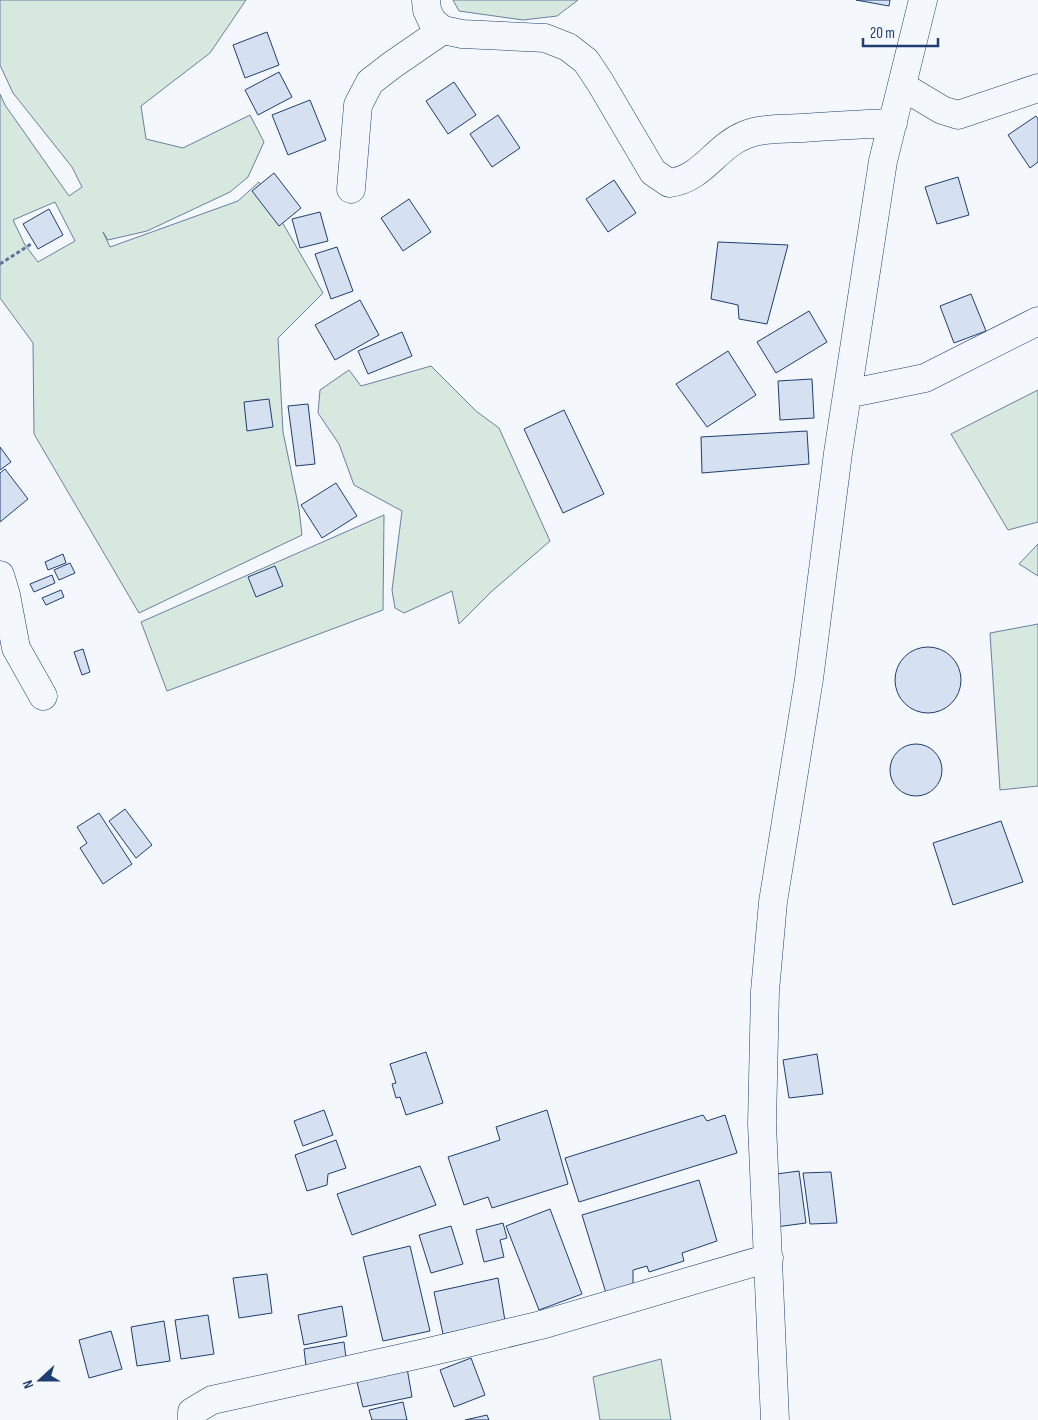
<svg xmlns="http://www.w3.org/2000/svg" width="1038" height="1420" font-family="'Sofia Sans Condensed',sans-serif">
<rect width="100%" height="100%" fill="#f4f7fb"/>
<path fill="#d7e8df" stroke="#687fa3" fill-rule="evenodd" d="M 0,0 L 246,0 L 210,53 L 141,106 L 146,139 L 183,148 L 250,115 L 264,142 L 248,177 L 230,192 L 147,231 L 108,240 L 103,232 L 110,247 L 238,201 L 259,182 L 323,293 L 278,338 L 283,432 L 299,509 L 302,535 L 139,613 L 34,434 L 33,343 L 0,298 L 0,94 L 5,105 L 69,196 L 82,187 L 72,167 L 13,93 L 0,65 ZM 55,202 L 75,241 L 38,262 L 25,245 L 13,220 Z
M 453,0 L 578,0 L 557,16 L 523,20 L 459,11 Z
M 431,366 L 476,411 L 499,428 L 550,541 L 491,592 L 459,624 L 452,591 L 404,613 L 395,608 L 392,590 L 402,511 L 354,485 L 339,444 L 318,413 L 320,390 L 349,370 L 361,386 Z
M 1038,390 L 1038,522 L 1008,530 L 951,434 Z
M 384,515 L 383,610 L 167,691 L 141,622 Z
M 1038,544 L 1038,576 L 1019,564 Z
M 1038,624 L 1038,786 L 1000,790 L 990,633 Z
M 661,1359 L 671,1420 L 600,1420 L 593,1377 Z"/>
<path fill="#d5e0f0" stroke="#1d3f73" d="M 856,0 L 890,0 L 889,6 Z
M 267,32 L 279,65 L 245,78 L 233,45 Z
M 279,72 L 292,97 L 258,115 L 245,90 Z
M 454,82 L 476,115 L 448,134 L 426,101 Z
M 310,100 L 326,140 L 288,155 L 272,115 Z
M 498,115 L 520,148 L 492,167 L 470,134 Z
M 1036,116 L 1038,119 L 1038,162 L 1030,168 L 1008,135 Z
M 274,173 L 301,208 L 279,226 L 252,191 Z
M 958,177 L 969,215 L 937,224 L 925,187 Z
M 614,180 L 636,213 L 608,232 L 586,199 Z
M 409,199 L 431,232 L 403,251 L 381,218 Z
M 49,209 L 63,235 L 38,249 L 23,224 Z
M 320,212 L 328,241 L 300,248 L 292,219 Z
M 718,242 L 788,245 L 767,324 L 739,319 L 738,305 L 711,299 Z
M 337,247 L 353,291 L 331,299 L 315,254 Z
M 971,294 L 986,331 L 954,343 L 940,306 Z
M 360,300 L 379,335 L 335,360 L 315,325 Z
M 809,311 L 827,342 L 776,373 L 757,342 Z
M 402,332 L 412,356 L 368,374 L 358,351 Z
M 728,351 L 756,395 L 707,427 L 676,384 Z
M 812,379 L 814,418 L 780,420 L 778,381 Z
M 269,399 L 273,427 L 247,431 L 244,402 Z
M 308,404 L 315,464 L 296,466 L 288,406 Z
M 564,410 L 604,494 L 563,513 L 524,429 Z
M 807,431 L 809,464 L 702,473 L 701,437 Z
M 0,447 L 11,462 L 0,470 Z
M 5,469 L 28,499 L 0,522 L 0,473 Z
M 336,483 L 357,516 L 322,538 L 301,505 Z
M 63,554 L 66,563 L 48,570 L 45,562 Z
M 70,563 L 75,573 L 59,580 L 54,570 Z
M 275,566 L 283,586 L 256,597 L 248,577 Z
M 52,575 L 55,583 L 34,592 L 30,584 Z
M 61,590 L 64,597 L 46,605 L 42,598 Z
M895 680a33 33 0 1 1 66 0a33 33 0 1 1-66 0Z
M 83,649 L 90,672 L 82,675 L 74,652 Z
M890 770a26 26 0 1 1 52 0a26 26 0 1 1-52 0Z
M 125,809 L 152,845 L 136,858 L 109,821 Z
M 99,813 L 132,864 L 103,884 L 80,848 L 87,843 L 77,827 Z
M 1001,821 L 1023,882 L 953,905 L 933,843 Z
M 426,1052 L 443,1103 L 406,1115 L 400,1097 L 396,1098 L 392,1084 L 396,1083 L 390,1064 Z
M 817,1054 L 823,1094 L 789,1098 L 783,1060 Z
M 324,1110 L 333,1135 L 303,1146 L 294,1121 Z
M 547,1110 L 568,1184 L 492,1208 L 488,1197 L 464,1205 L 448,1157 L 500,1140 L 496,1127 Z
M 703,1115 L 707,1121 L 725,1115 L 737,1153 L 579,1202 L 565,1158 Z
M 336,1140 L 346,1168 L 328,1174 L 327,1185 L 307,1191 L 295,1155 Z
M 420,1166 L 436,1205 L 352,1235 L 337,1194 Z
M 799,1171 L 806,1223 L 776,1227 L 769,1175 Z
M 831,1172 L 837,1223 L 810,1224 L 803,1173 Z
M 699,1180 L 717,1241 L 682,1253 L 684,1261 L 649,1272 L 647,1266 L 633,1270 L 633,1285 L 606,1293 L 582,1215 Z
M 550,1209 L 582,1294 L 539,1310 L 506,1226 Z
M 503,1223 L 507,1238 L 500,1240 L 504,1257 L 484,1262 L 476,1230 Z
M 451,1226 L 463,1264 L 431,1273 L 419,1235 Z
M 410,1246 L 430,1331 L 383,1341 L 363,1257 Z
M 267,1274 L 272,1313 L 239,1318 L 233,1278 Z
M 498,1278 L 505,1321 L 443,1334 L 434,1292 Z
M 342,1306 L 347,1336 L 304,1345 L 298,1315 Z
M 208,1315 L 214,1354 L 181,1359 L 175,1320 Z
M 164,1321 L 170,1361 L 137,1366 L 131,1327 Z
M 111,1331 L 122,1369 L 89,1378 L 79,1340 Z
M 344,1342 L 346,1358 L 306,1366 L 304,1349 Z
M 471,1358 L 485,1395 L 454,1407 L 440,1370 Z
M 407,1368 L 412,1397 L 363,1407 L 357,1382 Z
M 403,1402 L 407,1420 L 372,1420 L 369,1410 Z
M 487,1415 L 489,1420 L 465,1420 Z"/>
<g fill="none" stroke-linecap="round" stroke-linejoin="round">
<defs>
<path id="minor" d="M 426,0 L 427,10 L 432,21 L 443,30 L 462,34 L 545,38 L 568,47 L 586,61 L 600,82 L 653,172 L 669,183 C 703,179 715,147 745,135 C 762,128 783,129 801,128 C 832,126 862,124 893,123
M 902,86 L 942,110 L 958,115 L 1038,88
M 351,189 L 358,105 L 370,82 L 392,65 L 443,30
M 847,394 L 925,378 L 1038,321
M 0,575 L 6,595 L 16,648 L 43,696
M 192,1420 L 192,1412 L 212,1400 L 425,1353 L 541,1325 L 769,1258
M 775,1420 L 762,1124 L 765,991 L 773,902 L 809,679 L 838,453 L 883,161 L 923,0"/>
</defs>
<use href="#minor" stroke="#1d3f73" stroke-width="29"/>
<path stroke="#5e769c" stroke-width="3" stroke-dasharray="4 2.5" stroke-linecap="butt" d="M 0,264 L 31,244"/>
<use href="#minor" stroke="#f4f7fb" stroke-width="28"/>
</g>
<g transform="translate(40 1380) rotate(249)" stroke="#f4f7fb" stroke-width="4" paint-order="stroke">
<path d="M0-4L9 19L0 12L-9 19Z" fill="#1d3f73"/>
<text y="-8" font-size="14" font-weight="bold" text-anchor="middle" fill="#1d3f73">N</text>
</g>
<path d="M863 38v8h75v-8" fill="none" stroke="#1d3f73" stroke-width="2.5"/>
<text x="870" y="38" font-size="15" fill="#1d3f73" stroke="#f4f7fb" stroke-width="4" paint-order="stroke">20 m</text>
</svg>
